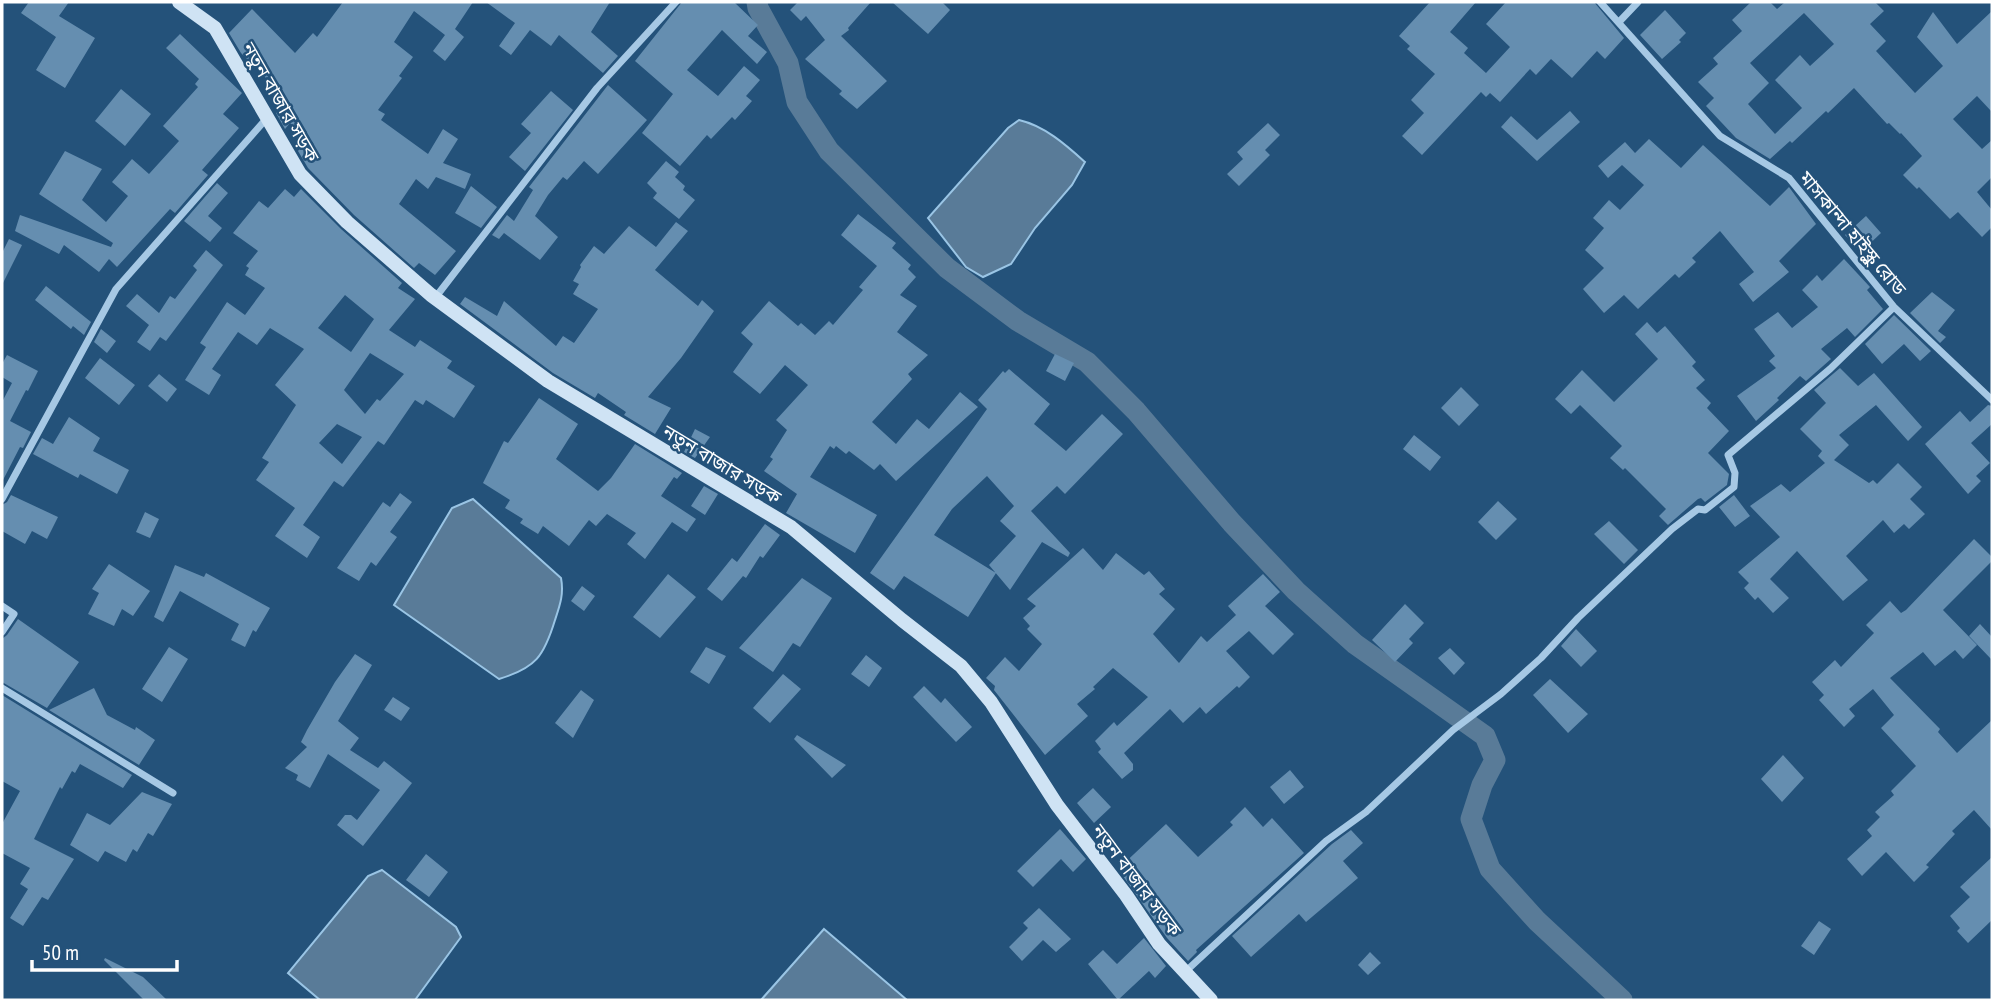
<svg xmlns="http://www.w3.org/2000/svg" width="1994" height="1002" font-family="'PT Sans Narrow','Noto Sans Bengali',sans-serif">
<rect width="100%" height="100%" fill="#24527a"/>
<path fill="#597b98" stroke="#9ac5e5" stroke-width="2" d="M 1019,120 C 1045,126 1066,145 1085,162 L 1072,185 L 1035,228 L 1011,264 L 983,277 L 966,267 L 928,218 L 1008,128 Z
M 473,499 L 561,578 C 564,594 560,605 555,620 C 544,656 536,668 499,679 L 394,605 L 452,508 Z
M 382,870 L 456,927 L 461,937 L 415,1000 L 320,1000 L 288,973 L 368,876 Z
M 824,929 L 907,1000 L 761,1000 Z"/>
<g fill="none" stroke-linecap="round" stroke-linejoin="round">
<path stroke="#597b98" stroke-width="21" d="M 757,2 L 758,8 L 788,63 L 797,102 L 829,151 L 947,268 L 1018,321 L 1087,362 L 1136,411 L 1232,523 L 1296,591 L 1355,644 L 1485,736 L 1495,760 L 1482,785 L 1471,819 L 1490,869 L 1537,921 L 1622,1000"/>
</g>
<path fill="#658eb0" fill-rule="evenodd" d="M 29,2 L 69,2 L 59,16 L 95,38 L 65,88 L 36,70 L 56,37 L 21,13 Z
M 343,2 L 473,2 L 455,29 L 464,37 L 445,61 L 433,51 L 445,35 L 414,11 L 394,42 L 413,57 L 399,76 L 402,78 L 378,110 L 385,114 L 381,120 L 428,154 L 443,129 L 458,139 L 443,163 L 471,174 L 465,189 L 436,177 L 428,189 L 416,179 L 399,204 L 456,251 L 435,275 L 419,263 L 414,268 L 354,215 L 308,168 L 298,151 L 308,138 L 290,123 L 285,129 L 276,113 L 288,100 L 241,53 L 229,33 L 252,9 L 295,53 L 313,33 L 317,37 Z
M 486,2 L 610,2 L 591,32 L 618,56 L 603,73 L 559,35 L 551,46 L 530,30 L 511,55 L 499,46 L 515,23 Z
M 682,2 L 734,2 L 758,25 L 748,36 L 767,52 L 757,64 L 722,30 L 687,70 L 718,96 L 744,66 L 760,80 L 746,96 L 752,101 L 735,120 L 732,117 L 711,139 L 707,135 L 680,166 L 642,133 L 673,94 L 635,61 Z
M 795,2 L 871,2 L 848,28 L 849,30 L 841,36 L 887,81 L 857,109 L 839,94 L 842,91 L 805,59 L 825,40 L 806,16 L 801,21 L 790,10 L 797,3 Z
M 892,2 L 942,2 L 950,10 L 928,34 Z
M 1430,2 L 1476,2 L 1450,32 L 1468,48 L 1464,53 L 1486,73 L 1510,47 L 1486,24 L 1506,2 L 1594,2 L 1624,38 L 1605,59 L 1597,51 L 1572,78 L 1551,59 L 1536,75 L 1530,69 L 1500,102 L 1490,93 L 1486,97 L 1481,92 L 1422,155 L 1402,136 L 1424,113 L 1411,100 L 1435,74 L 1407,49 L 1410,46 L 1399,36 Z
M 1751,2 L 1770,2 L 1777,9 L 1785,2 L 1875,2 L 1884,11 L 1870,24 L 1886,41 L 1876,51 L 1915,93 L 1943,66 L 1917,37 L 1933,12 L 1957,44 L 1992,11 L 1992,112 L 1977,96 L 1953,119 L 1982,149 L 1992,140 L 1992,177 L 1977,192 L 1992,210 L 1992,227 L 1982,237 L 1958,212 L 1950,219 L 1919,187 L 1917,189 L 1903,175 L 1922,156 L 1901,133 L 1900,134 L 1889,123 L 1887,124 L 1854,88 L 1828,113 L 1826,111 L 1792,143 L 1790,141 L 1770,159 L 1736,138 L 1706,106 L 1714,98 L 1698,82 L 1718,64 L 1713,58 L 1742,31 L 1732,20 ZM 1804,13 L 1834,44 L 1810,66 L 1800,55 L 1775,80 L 1802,108 L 1775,134 L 1748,104 L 1769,83 L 1750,63 Z
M 1665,10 L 1686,33 L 1679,40 L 1681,42 L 1662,59 L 1640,35 Z
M 180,34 L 242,93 L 223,114 L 239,128 L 202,170 L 208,175 L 175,213 L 170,209 L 117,267 L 109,259 L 99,272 L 64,245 L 59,254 L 15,231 L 20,215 L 111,247 L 113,243 L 39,194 L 65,151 L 102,169 L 82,200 L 106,222 L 128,196 L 112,182 L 132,159 L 149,174 L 179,141 L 163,126 L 198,87 L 195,84 L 199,79 L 166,48 Z
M 608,85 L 647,120 L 598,174 L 584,161 L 567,180 L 563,177 L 548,195 L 535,216 L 558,237 L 540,260 L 504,233 L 499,239 L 492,235 L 507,215 L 514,221 L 533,190 L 529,187 Z
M 121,89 L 151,114 L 125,146 L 95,121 Z
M 551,91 L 573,110 L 525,171 L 509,157 L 531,133 L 521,124 Z
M 1570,111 L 1580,122 L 1537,161 L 1501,127 L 1511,116 L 1537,140 Z
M 1268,123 L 1280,135 L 1265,150 L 1270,155 L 1239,186 L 1227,174 L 1243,159 L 1237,152 Z
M 1649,139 L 1681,168 L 1703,145 L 1770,206 L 1789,187 L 1816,224 L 1779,261 L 1789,272 L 1753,302 L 1739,284 L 1754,272 L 1720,231 L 1692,258 L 1696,262 L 1679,278 L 1675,274 L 1638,309 L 1624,295 L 1604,313 L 1583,289 L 1604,268 L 1585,250 L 1604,228 L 1593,218 L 1609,200 L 1620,210 L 1644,185 L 1622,165 L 1608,178 L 1598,166 L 1625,142 L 1635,153 Z
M 666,161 L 679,172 L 675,177 L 685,186 L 683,190 L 695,200 L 679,219 L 653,198 L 657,193 L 647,183 Z
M 217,183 L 228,193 L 208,216 L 222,228 L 210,242 L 184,221 Z
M 471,186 L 497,207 L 481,228 L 455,213 Z
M 285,189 L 294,197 L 301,189 L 341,229 L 402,283 L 398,288 L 415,299 L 389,330 L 415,347 L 420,340 L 452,361 L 447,368 L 475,386 L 454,418 L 426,400 L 423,405 L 415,400 L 384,445 L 378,441 L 343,487 L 334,481 L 303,525 L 320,537 L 307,558 L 275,536 L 295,508 L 256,480 L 269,462 L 262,458 L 296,405 L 275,385 L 304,349 L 270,328 L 257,345 L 238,332 L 212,369 L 221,375 L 209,395 L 185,380 L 206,347 L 200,343 L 227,302 L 245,315 L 265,288 L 245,275 L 249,268 L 246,266 L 258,251 L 233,233 L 259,201 L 268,208 ZM 345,295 L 374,319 L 351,352 L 318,328 ZM 370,353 L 404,374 L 380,401 L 377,399 L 365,414 L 344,390 ZM 337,424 L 362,437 L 342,464 L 319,443 Z
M 858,214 L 896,243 L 892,248 L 911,265 L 908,269 L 916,277 L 900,295 L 917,306 L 897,332 L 928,355 L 908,374 L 912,379 L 872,422 L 896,444 L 917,419 L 929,429 L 960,392 L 978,407 L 896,481 L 880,464 L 874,470 L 849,451 L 846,454 L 836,446 L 834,449 L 830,446 L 810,477 L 877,515 L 855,553 L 786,513 L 797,494 L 764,471 L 773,459 L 770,457 L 787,430 L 776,420 L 808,385 L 785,365 L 760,394 L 733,372 L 753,344 L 741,333 L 769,301 L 798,326 L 801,323 L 815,335 L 829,321 L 833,325 L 863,290 L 859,287 L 877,266 L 841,235 Z
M 1866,216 L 1881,233 L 1861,252 L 1845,235 Z
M 676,222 L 688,231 L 655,270 L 698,306 L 702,300 L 714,311 L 681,358 L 648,397 L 671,408 L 655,434 L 624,415 L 626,412 L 598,393 L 595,398 L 553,373 L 460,304 L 465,297 L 497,316 L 504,301 L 556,346 L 563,336 L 574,343 L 598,309 L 573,294 L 579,284 L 573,281 L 581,267 L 580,265 L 594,246 L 604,254 L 629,226 L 656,247 Z
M 9,239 L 22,245 L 2,285 L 2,253 Z
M 206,250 L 223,265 L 166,341 L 160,337 L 150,351 L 137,342 L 149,325 L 126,306 L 137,294 L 159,313 L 170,296 L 175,299 L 197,270 L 193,266 Z
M 1844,259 L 1870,287 L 1867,290 L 1883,309 L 1855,337 L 1847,328 L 1821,349 L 1831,359 L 1806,381 L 1800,376 L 1777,398 L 1779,400 L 1756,421 L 1737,396 L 1776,368 L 1769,361 L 1775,356 L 1754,329 L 1778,312 L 1792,328 L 1818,307 L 1802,290 L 1817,275 L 1822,281 Z
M 46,286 L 91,322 L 84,335 L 73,326 L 71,329 L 35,300 Z
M 1932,292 L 1955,310 L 1938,331 L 1946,337 L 1940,343 L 1910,313 Z
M 1894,315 L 1931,351 L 1920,361 L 1904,344 L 1882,364 L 1865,344 Z
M 1647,322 L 1657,333 L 1665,326 L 1696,362 L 1692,366 L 1705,380 L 1696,388 L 1711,403 L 1707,408 L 1729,431 L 1708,453 L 1729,474 L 1727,485 L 1705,502 L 1701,498 L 1698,499 L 1668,525 L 1659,516 L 1666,509 L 1625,468 L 1623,470 L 1610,458 L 1622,446 L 1580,405 L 1571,414 L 1555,399 L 1582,370 L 1614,402 L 1658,359 L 1635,334 Z
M 101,329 L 116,341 L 107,353 L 94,342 Z
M 1055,354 L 1074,363 L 1065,381 L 1046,371 Z
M 7,355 L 38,371 L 28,391 L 26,390 L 10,421 L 31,432 L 23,448 L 20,447 L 2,482 L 2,402 L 12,383 L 2,377 L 2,364 Z
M 100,358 L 135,385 L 119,405 L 85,378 Z
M 1840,368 L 1858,386 L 1874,373 L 1922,427 L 1908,441 L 1876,405 L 1839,435 L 1849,445 L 1834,460 L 1869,483 L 1873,480 L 1877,484 L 1898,463 L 1922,487 L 1910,499 L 1925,514 L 1909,529 L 1904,524 L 1894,533 L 1883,520 L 1846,556 L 1868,580 L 1843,601 L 1797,551 L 1770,579 L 1789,598 L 1773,613 L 1758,597 L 1755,600 L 1744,588 L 1749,583 L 1738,572 L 1780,537 L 1750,506 L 1781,484 L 1790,492 L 1825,463 L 1818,456 L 1822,451 L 1800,429 L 1826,403 L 1814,390 Z
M 1009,369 L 1050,404 L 1034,424 L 1066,451 L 1102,414 L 1123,434 L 1065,494 L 1057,486 L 1031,511 L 1070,553 L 1068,557 L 1042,542 L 1010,590 L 989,565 L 1016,536 L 1000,521 L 1014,506 L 987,476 L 952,509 L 934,535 L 996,573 L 968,617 L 904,576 L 894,590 L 870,573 L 987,409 L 978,400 L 1003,371 L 1005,373 Z
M 159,374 L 177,389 L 167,402 L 148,386 Z
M 1461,387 L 1479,405 L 1459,426 L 1441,408 Z
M 539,398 L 578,424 L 556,459 L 598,491 L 611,478 L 635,444 L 682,473 L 677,479 L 674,477 L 661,496 L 696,519 L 687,532 L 672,522 L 645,559 L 627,544 L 636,533 L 607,514 L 596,526 L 589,520 L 569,546 L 543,526 L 538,534 L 520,523 L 523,519 L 505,508 L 510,500 L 483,483 L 504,441 L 508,443 Z
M 1988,405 L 1992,406 L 1992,424 L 1971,443 L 1990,463 L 1976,476 L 1981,481 L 1968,494 L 1925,444 L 1960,411 L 1970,422 Z
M 69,417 L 100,438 L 93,451 L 129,470 L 117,494 L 80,474 L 78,478 L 33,454 L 42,438 L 53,444 Z
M 695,429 L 710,437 L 695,458 L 684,452 Z
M 1414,435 L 1441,457 L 1430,471 L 1403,449 Z
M 704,486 L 718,494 L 705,515 L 691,506 Z
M 400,493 L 412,502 L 390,532 L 397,537 L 376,566 L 371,562 L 359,581 L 337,568 L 383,502 L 390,507 Z
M 11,495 L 58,517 L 47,539 L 32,531 L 25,544 L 2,531 L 2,505 L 7,502 Z
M 1734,495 L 1750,516 L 1735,527 L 1719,507 Z
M 1498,501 L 1517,519 L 1496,540 L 1478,522 Z
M 145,512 L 159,519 L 150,538 L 136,532 Z
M 1609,521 L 1638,550 L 1624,564 L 1594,534 Z
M 765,524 L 780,535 L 763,558 L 760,556 L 746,578 L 743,576 L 722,601 L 707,589 L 732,558 L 737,562 Z
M 1974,539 L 1992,557 L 1992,561 L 1943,610 L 1977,645 L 1963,659 L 1955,650 L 1935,666 L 1923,652 L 1890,678 L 1940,729 L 1938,732 L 1957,753 L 1992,720 L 1992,830 L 1974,810 L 1952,831 L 1955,834 L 1926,865 L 1929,867 L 1914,882 L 1886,852 L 1862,876 L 1847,859 L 1872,836 L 1867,830 L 1880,817 L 1875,812 L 1894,795 L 1891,791 L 1916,766 L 1881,728 L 1894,715 L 1873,689 L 1849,709 L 1855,716 L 1844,727 L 1819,700 L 1824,695 L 1812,682 L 1835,660 L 1841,667 L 1874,633 L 1866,625 L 1890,601 L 1901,613 L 1906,610 Z
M 1083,548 L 1103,570 L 1116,553 L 1144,575 L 1149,571 L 1165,589 L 1159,594 L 1175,609 L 1153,634 L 1179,663 L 1201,636 L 1207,642 L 1236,615 L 1228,606 L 1263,574 L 1280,592 L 1265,606 L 1294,634 L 1273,655 L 1249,631 L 1226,651 L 1250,677 L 1239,688 L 1237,686 L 1206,714 L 1200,707 L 1183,723 L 1170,709 L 1124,753 L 1133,764 L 1133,770 L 1122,779 L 1098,752 L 1101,749 L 1095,741 L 1114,722 L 1117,726 L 1148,697 L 1113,668 L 1093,687 L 1095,689 L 1077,704 L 1088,716 L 1045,755 L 994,690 L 995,686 L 986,678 L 1005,657 L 1019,671 L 1042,644 L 1027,629 L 1030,626 L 1023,618 L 1036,606 L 1027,599 Z
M 109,564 L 150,591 L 133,616 L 122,609 L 114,626 L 88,614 L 99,593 L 92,589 Z
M 175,565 L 204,577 L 206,573 L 270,608 L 256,632 L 253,630 L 245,647 L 231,640 L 239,624 L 180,591 L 163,622 L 154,617 Z
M 668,574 L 696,597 L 660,638 L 633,617 Z
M 802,578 L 832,598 L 800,647 L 793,643 L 773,672 L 739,648 Z
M 582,586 L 595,596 L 584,611 L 571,601 Z
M 1405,604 L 1424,623 L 1409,639 L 1413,643 L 1395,662 L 1372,640 Z
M 18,619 L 79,662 L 47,708 L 2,682 L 2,639 L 7,635 Z
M 1980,624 L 1992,637 L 1992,660 L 1969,636 Z
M 1576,629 L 1597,651 L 1581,667 L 1561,646 Z
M 169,647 L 188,659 L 162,702 L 142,689 Z
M 706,647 L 726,656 L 709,684 L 690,672 Z
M 1450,648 L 1465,663 L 1454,675 L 1438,658 Z
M 355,654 L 372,665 L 338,721 L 359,738 L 350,750 L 378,768 L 384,761 L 412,783 L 363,846 L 337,825 L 345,815 L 351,815 L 357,820 L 380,790 L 328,754 L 310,788 L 296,780 L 298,775 L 285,768 L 307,747 L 301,742 L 307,730 L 335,682 Z
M 866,655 L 882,668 L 869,687 L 851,674 Z
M 783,674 L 801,689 L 770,723 L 753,708 Z
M 1550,679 L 1588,714 L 1568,733 L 1533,695 Z
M 924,686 L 941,703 L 945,698 L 972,727 L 956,742 L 913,697 Z
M 94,688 L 107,715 L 135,730 L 136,727 L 155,740 L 139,765 L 49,710 Z
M 581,690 L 594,700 L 573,738 L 555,723 Z
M 2,695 L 132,775 L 123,788 L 80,764 L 75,773 L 72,771 L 62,789 L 60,787 L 34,839 L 74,859 L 48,900 L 42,897 L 23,926 L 10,918 L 28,889 L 20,884 L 30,868 L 2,853 L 2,824 L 20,791 L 2,781 Z
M 393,697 L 410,708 L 401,721 L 384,710 Z
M 797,735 L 846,765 L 832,778 L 794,739 Z
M 1783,755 L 1804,778 L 1782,802 L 1761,779 Z
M 1290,770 L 1304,787 L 1284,804 L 1270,787 Z
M 1093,788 L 1111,807 L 1094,823 L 1077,803 Z
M 142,792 L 172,804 L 153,836 L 148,833 L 137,852 L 133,849 L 126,862 L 105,851 L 98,862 L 70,845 L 87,813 L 110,825 Z
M 1245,807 L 1263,827 L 1272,818 L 1304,853 L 1196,950 L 1197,952 L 1188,961 L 1167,938 L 1118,869 L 1166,824 L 1198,857 L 1233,825 L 1230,822 Z
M 1060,829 L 1086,859 L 1073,872 L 1061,859 L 1033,887 L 1017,871 Z
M 1351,830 L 1363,843 L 1343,861 L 1358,878 L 1306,922 L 1299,914 L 1251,957 L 1232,936 L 1332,844 Z
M 426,854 L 448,872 L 429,897 L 406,880 Z
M 1992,857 L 1992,920 L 1968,943 L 1957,931 L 1960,928 L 1950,916 L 1970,897 L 1960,887 Z
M 1039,908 L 1071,939 L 1056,952 L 1043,940 L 1022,961 L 1009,947 L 1028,928 L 1023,923 Z
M 1819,921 L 1831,929 L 1814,955 L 1801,946 Z
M 1144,938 L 1166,966 L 1155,978 L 1149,971 L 1118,1000 L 1088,964 L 1103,950 L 1117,964 Z
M 1370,952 L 1381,963 L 1368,975 L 1358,965 Z
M 105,958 L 143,977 L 167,1000 L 144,1000 L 104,960 Z"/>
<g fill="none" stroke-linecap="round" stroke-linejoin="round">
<path stroke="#a6c8e4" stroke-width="7" d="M 1600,2 L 1720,136 L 1789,178 L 1894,307 L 1992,400
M 1619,22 L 1638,2
M 435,298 L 597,88 L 676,2
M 2,499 L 116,289 L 267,118
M 2,606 L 14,614 L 2,632
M 2,688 L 173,793
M 1185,972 L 1326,841 L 1366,812 L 1453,730 L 1501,694 L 1541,658 L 1578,618 L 1672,529 L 1698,509 L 1705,510 L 1734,487 L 1735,473 L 1728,455 L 1830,369 L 1894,307"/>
<path stroke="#cfe3f4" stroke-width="14" d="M 179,2 L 215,28 L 300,174 L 347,222 L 431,295 L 548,381 L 791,527 L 902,620 L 961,666 L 991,702 L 1057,805 L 1126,895 L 1159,944 L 1211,1000"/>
</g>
<g text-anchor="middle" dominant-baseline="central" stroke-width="5" stroke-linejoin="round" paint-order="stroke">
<g font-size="19" fill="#fff" stroke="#24527a">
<text transform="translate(281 102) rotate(60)">নতুন বাজার সড়ক</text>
<text transform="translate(1853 233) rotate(50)">মাসকান্দা হাইস্কুল রোড</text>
<text transform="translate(722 464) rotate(31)">নতুন বাজার সড়ক</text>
<text transform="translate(1137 880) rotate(53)">নতুন বাজার সড়ক</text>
</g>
</g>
<rect width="1994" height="1002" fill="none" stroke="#ffffff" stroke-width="7"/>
<path d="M32 960v10h145v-10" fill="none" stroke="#ffffff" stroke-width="3.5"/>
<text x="42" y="960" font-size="21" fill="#ffffff" stroke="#24527a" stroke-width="5" paint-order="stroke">50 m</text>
</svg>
